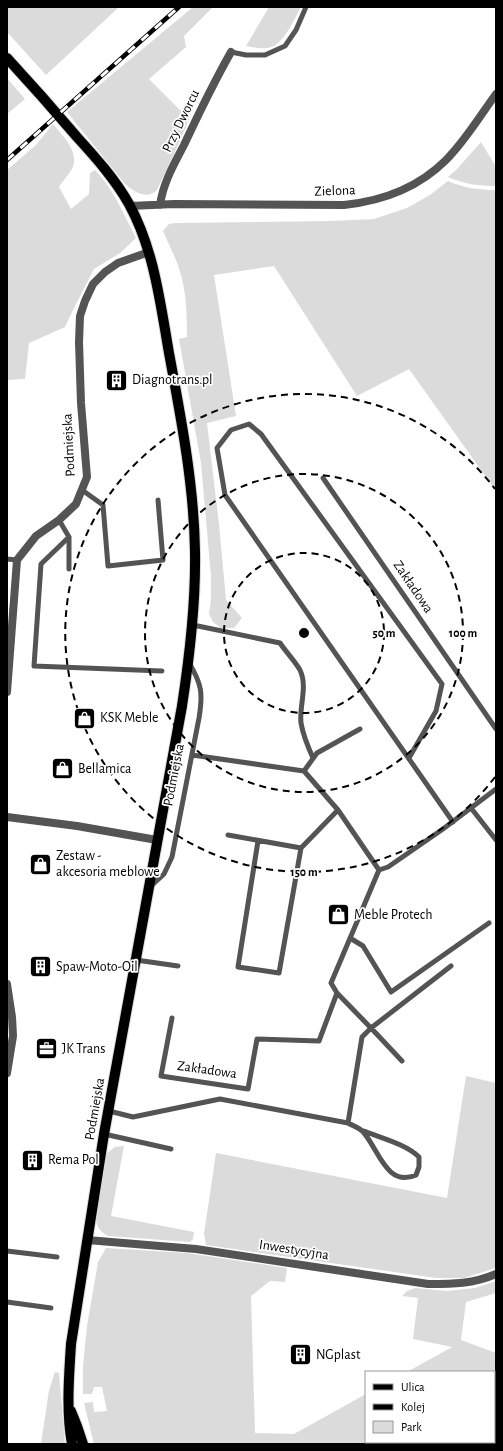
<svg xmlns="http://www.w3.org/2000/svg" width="503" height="1451" font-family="'Alegreya Sans',sans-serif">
<rect width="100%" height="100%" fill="#fff"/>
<path fill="#dbdbdb" d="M 7,7 L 119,7 L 46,75 L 7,32 Z
M 193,7 L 213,7 L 184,36 L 186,47 L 149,79 L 189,119 L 180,141 L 157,190 C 147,200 134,192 125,184 L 67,112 Z
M 269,7 L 301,7 C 295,18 285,40 274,46 C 266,50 255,48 246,46 Z
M 7,78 L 25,99 L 7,114 Z
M 53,124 C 61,134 79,151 73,166 C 71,173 63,180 59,187 L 71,209 L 89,194 L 90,173 L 95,170 C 113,188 124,215 136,238 L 120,253 L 94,269 L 72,312 L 65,327 L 29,343 L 25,379 L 7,380 L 7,170 L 36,145 Z
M 481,142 L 496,167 L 496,186 C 478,186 465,184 448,177 L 457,169 Z
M 448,181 C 464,188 479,190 496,190 L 496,491 L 409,369 L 357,396 L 274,266 L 214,275 L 236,416 L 207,423 L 219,524 L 226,600 L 242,618 L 234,628 L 221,628 L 213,622 L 209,614 L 211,599 L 211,576 L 201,463 L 179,339 L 187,337 C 187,311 186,284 176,260 C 172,250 167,241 163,231 L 169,224 L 175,223 L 331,221 L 374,219 L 407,208 L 430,195 Z
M 466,1076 L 496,1083 L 496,1268 L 464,1278 L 436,1278 L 206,1245 L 204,1234 L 216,1153 L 447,1198 Z
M 124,1146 L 111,1216 L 194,1232 L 193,1239 L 190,1242 L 108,1236 C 103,1233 99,1230 97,1225 C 93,1213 104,1167 107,1153 L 115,1147 Z
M 106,1248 L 187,1253 L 287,1268 L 285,1282 L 270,1281 L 251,1296 L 255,1433 L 294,1434 L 366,1394 L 366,1442 L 494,1442 L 494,1372 L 407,1372 L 452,1347 L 413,1339 L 418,1298 L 402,1296 L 407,1291 L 415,1288 L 447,1291 L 475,1288 L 496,1281 L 496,1293 L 466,1302 L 461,1340 L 496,1353 L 496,1444 L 94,1444 L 84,1403 L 93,1402 L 94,1412 L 107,1411 L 102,1387 L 94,1387 L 92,1394 L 83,1394 L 83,1366 L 87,1326 L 98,1262 Z
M 55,1372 L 59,1373 L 65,1444 L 41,1444 L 49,1390 Z"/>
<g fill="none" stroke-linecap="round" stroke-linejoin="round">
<defs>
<path id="primary" d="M 7,58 C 31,84 54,110 77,137 C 96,158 115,179 129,204 C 154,250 160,301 169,353 C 181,418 194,485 195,551 C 196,604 190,654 182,706 L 104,1134 L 71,1344 C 69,1376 66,1412 72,1444
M 71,1411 L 77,1426 L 83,1444"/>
</defs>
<use href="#primary" stroke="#dbdbdb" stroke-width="12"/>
<path stroke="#545454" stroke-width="5" d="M 231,52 L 246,55 L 265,55 L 285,46 L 296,30 L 306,7
M 323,478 L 496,729
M 82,490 L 103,505 L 108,566 L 163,560 L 158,500
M 59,520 L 69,537 L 69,569
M 69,537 L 41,564 L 34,666 L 162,671
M 7,559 L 17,560
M 193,625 L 280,643 C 286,652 295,661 300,670 C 308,687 299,706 301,723 C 303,735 308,747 313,758
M 409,758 L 436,711 L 442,684 L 261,434 L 249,424 L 231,430 L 217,448 L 225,495 L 453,822
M 304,771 L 317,753 L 360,729
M 471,808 L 496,840
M 228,835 L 301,848 L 338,810
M 258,841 L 238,967 L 279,973 L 301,848
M 379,870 L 388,867 L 443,829 L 496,789
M 150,887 L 164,874 L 172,857 L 199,718 C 203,694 202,684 189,663
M 350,938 L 363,946 L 391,992 L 489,923
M 136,960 L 178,966
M 337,993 L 371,1028 L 451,966
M 172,1018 L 161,1076 L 248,1089 L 257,1039 L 319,1041 L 337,993 L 331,983 L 379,870 L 338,810 L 304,771 L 192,755
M 109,1111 L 133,1117 L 220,1099 L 348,1123 C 353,1126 361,1128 364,1133 C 378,1149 387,1188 416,1175 L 419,1167 L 419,1157 C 406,1144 381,1138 364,1131
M 348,1123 L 362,1037 L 371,1028 L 402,1061
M 104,1134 L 171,1149
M 7,1251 L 57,1257
M 7,1302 L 51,1308"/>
<path stroke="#545454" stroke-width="8" d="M 160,205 C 163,183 174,164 184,145 C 199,113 214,82 231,52
M 130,206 L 174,204 L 344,205 C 382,201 418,188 446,160 C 465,141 480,116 496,94
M 7,692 L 17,560 L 36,536 L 59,520 L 76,504 L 87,477 L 81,403 L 79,342 L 80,316 L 85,301 L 93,284 L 105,272 L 118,263 L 149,252
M 7,817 L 77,826 L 157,840
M 7,984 L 12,1017 L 13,1036 L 7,1073
M 87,1240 L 196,1249 L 428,1284 C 453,1284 473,1284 496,1274"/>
<use href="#primary" stroke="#000" stroke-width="10"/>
<defs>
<path id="rail" d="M 7,160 L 179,7"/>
</defs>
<use href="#rail" stroke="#000" stroke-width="4.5"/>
<use href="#rail" stroke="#fff" stroke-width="3" stroke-dasharray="9" stroke-linecap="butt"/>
</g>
<g fill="none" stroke="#000" stroke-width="2" stroke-dasharray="7 5">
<circle cx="304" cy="633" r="80"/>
<circle cx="304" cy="633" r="159"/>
<path d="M495 777A239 239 0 1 1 495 489"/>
</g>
<defs>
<symbol id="building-square" viewBox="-11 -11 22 22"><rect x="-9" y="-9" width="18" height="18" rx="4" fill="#000" stroke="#fff"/><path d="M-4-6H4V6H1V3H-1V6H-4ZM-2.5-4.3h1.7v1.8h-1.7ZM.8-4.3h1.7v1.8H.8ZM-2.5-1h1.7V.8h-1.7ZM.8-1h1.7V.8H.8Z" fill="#fff"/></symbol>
<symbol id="shop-square" viewBox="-11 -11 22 22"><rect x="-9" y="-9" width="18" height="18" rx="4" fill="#000" stroke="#fff"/><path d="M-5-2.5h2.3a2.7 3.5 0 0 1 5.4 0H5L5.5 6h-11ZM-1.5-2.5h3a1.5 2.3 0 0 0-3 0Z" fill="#fff"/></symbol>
<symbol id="office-square" viewBox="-11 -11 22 22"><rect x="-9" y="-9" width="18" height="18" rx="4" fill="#000" stroke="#fff"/><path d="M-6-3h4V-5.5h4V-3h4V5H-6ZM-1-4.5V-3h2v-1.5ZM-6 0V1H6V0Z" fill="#fff"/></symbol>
</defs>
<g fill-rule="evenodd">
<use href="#building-square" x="104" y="368" width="25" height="25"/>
<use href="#shop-square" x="72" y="706" width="25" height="25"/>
<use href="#shop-square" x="50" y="756" width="25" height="25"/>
<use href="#shop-square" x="28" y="852" width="25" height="25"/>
<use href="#shop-square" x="326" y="902" width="25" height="25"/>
<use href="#building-square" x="28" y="954" width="25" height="25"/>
<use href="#office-square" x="34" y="1036" width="25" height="25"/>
<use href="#building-square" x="20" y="1148" width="25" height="25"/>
<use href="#building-square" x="288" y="1342" width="25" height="25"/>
</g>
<g text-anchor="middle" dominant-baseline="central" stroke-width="3.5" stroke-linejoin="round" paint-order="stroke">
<g font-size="14" fill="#000" stroke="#fff">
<text transform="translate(181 121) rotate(-64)">Przy Dworcu</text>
<text transform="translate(335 191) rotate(-2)">Zielona</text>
<text transform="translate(69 445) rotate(-93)">Podmiejska</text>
<text transform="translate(413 587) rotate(56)">Zakładowa</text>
<text transform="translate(174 775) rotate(-79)">Podmiejska</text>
<text transform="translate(207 1070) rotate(8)">Zakładowa</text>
<text transform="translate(95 1109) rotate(-80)">Podmiejska</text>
<text transform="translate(294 1250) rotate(9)">Inwestycyjna</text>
</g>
<g font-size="14" fill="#000" stroke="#fff" text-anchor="start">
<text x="132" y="380">Diagnotrans.pl</text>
<text x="100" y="718">KSK Meble</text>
<text x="78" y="769">Bellamica</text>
<text x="56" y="856">Zestaw -<tspan x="56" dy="16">akcesoria meblowe</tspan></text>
<text x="354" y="915">Meble Protech</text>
<text x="56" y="967">Spaw-Moto-Oil</text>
<text x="62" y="1049">JK Trans</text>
<text x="48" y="1160">Rema Pol</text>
<text x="316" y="1355">NGplast</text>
</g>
</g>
<circle cx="304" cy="633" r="6" fill="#000" stroke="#fff" stroke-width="2"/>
<g font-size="12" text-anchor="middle" font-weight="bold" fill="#000" stroke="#fff" stroke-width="3.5" stroke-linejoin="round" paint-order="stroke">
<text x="384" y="637">50 m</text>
<text x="463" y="637">100 m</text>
<text x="304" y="876">150 m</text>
</g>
<rect width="503" height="1451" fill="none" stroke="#000000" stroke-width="16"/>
<rect x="365" y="1371" width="130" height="72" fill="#ffffff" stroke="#999999"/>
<rect x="373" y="1384" width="20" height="6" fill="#000000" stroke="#999999"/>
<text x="401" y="1391" font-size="12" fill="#000000">Ulica</text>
<rect x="373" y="1404" width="20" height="6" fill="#000000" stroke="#999999"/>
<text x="401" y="1411" font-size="12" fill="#000000">Kolej</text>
<rect x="373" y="1421" width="20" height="12" fill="#dbdbdb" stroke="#999999"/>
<text x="401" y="1431" font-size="12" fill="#000000">Park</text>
</svg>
